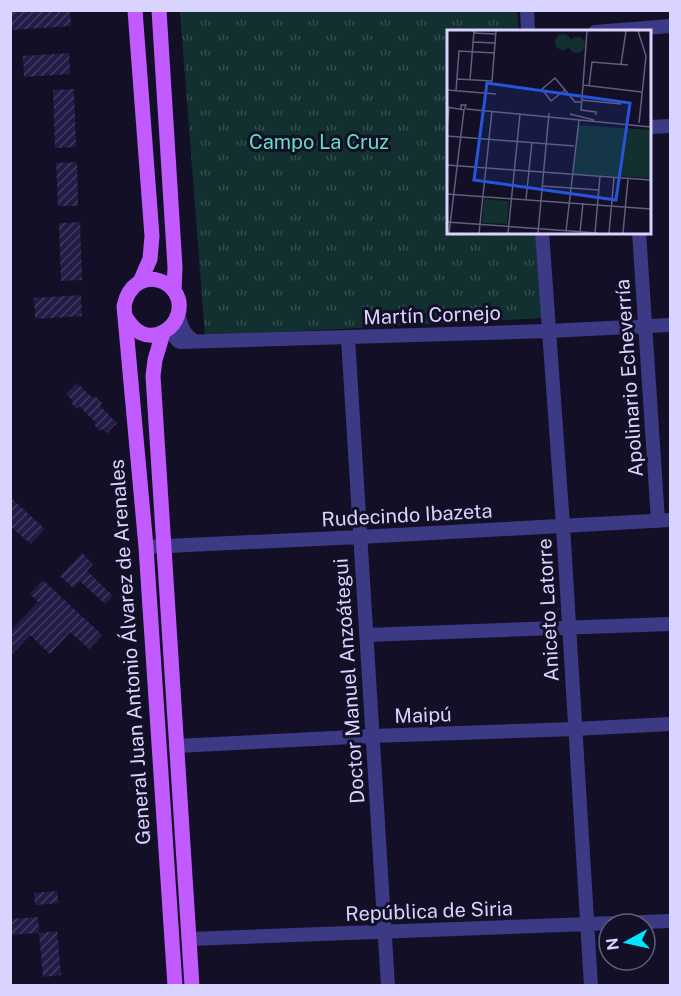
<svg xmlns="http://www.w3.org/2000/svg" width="681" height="996" font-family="'Public Sans',sans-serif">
<defs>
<pattern id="grass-tufts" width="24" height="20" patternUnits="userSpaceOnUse" patternTransform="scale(1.5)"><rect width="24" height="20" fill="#12302f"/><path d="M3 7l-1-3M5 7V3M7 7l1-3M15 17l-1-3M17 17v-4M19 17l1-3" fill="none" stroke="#344d4e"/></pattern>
<pattern id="building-hatch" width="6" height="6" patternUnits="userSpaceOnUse" patternTransform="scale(1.5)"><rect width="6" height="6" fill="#241b47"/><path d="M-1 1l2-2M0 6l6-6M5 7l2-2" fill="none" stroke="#433b63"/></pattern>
</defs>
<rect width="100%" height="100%" fill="#130f26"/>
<path fill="url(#grass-tufts)" d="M 180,11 L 517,11 L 519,31 L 448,32 L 448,232 L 536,233 L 543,318 L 205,336 Z"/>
<path fill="url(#building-hatch)" d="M 10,10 L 70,10 L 71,26 L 10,30 Z
M 69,53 L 70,74 L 24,77 L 23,56 Z
M 74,89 L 76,147 L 55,148 L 53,90 Z
M 77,162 L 78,206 L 58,206 L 56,163 Z
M 80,222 L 82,280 L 61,281 L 59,223 Z
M 81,295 L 82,316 L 35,319 L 34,298 Z
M 77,383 L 93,398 L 95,396 L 102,403 L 100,406 L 117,423 L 107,433 L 102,429 L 100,431 L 94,425 L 96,423 L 79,406 L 77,409 L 71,403 L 73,401 L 66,394 Z
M 10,497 L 45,529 L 31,544 L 10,526 Z
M 82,553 L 93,564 L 87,571 L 113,596 L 105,604 L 80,581 L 73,588 L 60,576 Z
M 43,580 L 102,635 L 89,649 L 70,632 L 50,654 L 30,635 L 10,656 L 10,631 L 38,602 L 30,594 Z
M 57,891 L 59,903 L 35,905 L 34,893 Z
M 38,917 L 39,933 L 10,935 L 10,919 Z
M 57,931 L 61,975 L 43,977 L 39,933 Z"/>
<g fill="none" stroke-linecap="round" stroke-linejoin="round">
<path stroke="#3d3a85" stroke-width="14" d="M 527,10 L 528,32
M 595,32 L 670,26
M 650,127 L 670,126
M 542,232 L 563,526 L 591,986
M 639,232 L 658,521
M 178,315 C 182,327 183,333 194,341
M 168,329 L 178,341 L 181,342 L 548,331 L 670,325
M 348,338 L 388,986
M 146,547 L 360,537 L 670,520
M 366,635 L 670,624
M 176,746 L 372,736 L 575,729 L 670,724
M 189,939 L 670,921"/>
<path stroke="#c25bff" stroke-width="15" d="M 135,10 L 152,236 L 150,259 L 140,282
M 159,10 L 175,267 L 174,291
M 125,316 C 129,323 133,329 141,333 C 156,340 174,329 178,314 C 188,281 134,260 124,306 L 146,547 L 175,986
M 163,333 L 155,360 L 153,376 L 192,986"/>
</g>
<g text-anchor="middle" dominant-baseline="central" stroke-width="6" stroke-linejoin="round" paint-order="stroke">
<g font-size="20" fill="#5fe0c0" stroke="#130f26">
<text x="319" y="142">Campo La Cruz</text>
</g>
<g font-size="20" fill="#d9d4ff" stroke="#130f26">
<text transform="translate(432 315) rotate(-2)">Martín Cornejo</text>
<text transform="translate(629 378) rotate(-94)">Apolinario Echeverría</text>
<text transform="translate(407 515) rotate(-3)">Rudecindo Ibazeta</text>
<text transform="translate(548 610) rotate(-93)">Aniceto Latorre</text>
<text transform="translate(130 652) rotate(-94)">General Juan Antonio Álvarez de Arenales</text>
<text transform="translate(349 681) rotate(-94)">Doctor Manuel Anzoátegui</text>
<text transform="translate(423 715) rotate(-2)">Maipú</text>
<text transform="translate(429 911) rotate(-2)">República de Siria</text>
</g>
</g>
<g transform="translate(447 30)">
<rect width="204" height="204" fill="#130f26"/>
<path d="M 131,95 L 204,100 L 204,148 L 126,144 ZM 37,169 L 62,171 L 60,194 L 35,193 Z" fill="#12302f"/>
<path d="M108 12a8 8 0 1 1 16 0a8 8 0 1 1-16 0ZM122 15a8 8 0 1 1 16 0a8 8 0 1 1-16 0Z" fill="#12302f"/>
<path fill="none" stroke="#625e7d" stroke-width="1.5" d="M 191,1 L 199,26 L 192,93M 26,3 L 49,4M 26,12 L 48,13M 174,34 L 179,1M 108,48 L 118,60 L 104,71 L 95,59 ZM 10,49 L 45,51 L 49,1M 23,50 L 27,1M 136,55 L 140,1M 142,56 L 145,32 L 181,35M 0,60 L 49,64M 118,60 L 128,72 L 134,72M 9,61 L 12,21 L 48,23M 134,70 L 174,74M 0,77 L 17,80 L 19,75 L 14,75 L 14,79M 19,79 L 204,97M 123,84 L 147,90M 149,85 L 149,82 L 134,80 L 136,55 L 195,62M 0,98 L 2,78M 0,106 L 127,116M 0,135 L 204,150M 95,156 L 152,160M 0,164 L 204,179M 79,169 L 85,112M 0,192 L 151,203M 119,201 L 132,90M 133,202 L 136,173M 2,203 L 17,80M 32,203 L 45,81M 61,203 L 73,84M 91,203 L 102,83M 148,203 L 153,146M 162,203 L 167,148M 176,203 L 181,149"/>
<path fill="#2655da" fill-opacity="0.15" stroke="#2655da" stroke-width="3" d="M 40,53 L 183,73 L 169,170 L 27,150 Z"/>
<rect width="204" height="204" fill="none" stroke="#d9d4ff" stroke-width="3"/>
</g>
<rect width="681" height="996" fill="none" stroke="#d9d4ff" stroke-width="24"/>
<g transform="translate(627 942) rotate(262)"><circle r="28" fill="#130f26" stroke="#625e7d" stroke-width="1.5"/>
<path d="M0-4.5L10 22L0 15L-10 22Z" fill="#00e5ff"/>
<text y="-9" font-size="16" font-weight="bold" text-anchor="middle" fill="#d9d4ff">N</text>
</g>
</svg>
